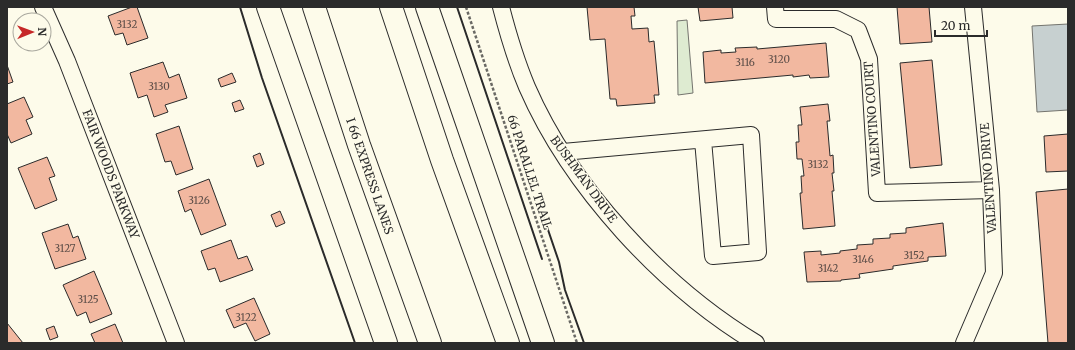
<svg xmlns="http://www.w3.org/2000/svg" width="1075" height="350" font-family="Merriweather,serif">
<rect width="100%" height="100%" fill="#fdfbea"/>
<path fill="#deebd1" stroke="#74746e" d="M 687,20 L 693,93 L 678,95 L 677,21 Z"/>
<path fill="#c7d0d0" stroke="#74746e" d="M 1068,24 L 1068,110 L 1037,112 L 1032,26 Z"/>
<path fill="#f2b8a0" stroke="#2b2b2b" d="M 132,7 L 137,7 L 148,38 L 127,45 L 123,33 L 115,35 L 108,16 Z
M 587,7 L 634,7 L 635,16 L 631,16 L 632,29 L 648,28 L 649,42 L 654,41 L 659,95 L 654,95 L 655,103 L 617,106 L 616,99 L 610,99 L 605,39 L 590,40 Z
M 698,7 L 732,7 L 733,18 L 700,21 Z
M 897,7 L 929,7 L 932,42 L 900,44 Z
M 826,43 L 829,77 L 810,78 L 809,75 L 793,77 L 793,75 L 705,83 L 703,52 L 721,50 L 721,53 L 736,52 L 735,48 L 757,47 L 757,49 Z
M 932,60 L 942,165 L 910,168 L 900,63 Z
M 163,62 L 169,78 L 179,74 L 187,98 L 165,105 L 168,112 L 154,117 L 147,95 L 138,98 L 130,73 Z
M 7,65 L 13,82 L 7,84 Z
M 232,73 L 236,82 L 221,87 L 218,79 Z
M 24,97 L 33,117 L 26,120 L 32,134 L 11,143 L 7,134 L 7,104 Z
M 240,100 L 244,109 L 235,112 L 232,103 Z
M 828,104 L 830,121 L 827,121 L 830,156 L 833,155 L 834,173 L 832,173 L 834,191 L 832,191 L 835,226 L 803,229 L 800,193 L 802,193 L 801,176 L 804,176 L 802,159 L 797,159 L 796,142 L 799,142 L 798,125 L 802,125 L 800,107 Z
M 179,126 L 193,169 L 176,175 L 171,161 L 165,162 L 156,134 Z
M 1068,134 L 1068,171 L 1046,172 L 1044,136 Z
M 260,153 L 264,164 L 257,167 L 253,156 Z
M 47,157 L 55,176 L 49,178 L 57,200 L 35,209 L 18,168 Z
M 209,179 L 226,225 L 201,235 L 191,209 L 185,212 L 178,191 Z
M 1068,189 L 1068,343 L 1048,343 L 1036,192 Z
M 280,211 L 285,223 L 276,227 L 271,215 Z
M 943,223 L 946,256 L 928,257 L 928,261 L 893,266 L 893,269 L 859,274 L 860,278 L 841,280 L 841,281 L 807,282 L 804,252 L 821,251 L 821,255 L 840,253 L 840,251 L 857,249 L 857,245 L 873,244 L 873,239 L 890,238 L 890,234 L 906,233 L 906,228 Z
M 68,224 L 73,238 L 78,236 L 86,259 L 55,269 L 42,233 Z
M 231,240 L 238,259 L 247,256 L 253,270 L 220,282 L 215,268 L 208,270 L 201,251 Z
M 94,271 L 112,314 L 90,323 L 86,312 L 77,316 L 63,285 Z
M 254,298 L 270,334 L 255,341 L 246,323 L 234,328 L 226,310 Z
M 7,323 L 23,343 L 7,343 Z
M 115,324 L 123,343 L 95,343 L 91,334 Z
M 54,326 L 58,337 L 50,340 L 46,329 Z"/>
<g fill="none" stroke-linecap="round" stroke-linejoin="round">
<defs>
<path id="street" d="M 43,7 L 67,61 L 176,343
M 501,7 C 508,34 516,61 527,87 C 571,188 663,287 756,343
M 775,7 L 776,19 L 836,19 L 858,30 L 869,59 L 877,193 L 991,190
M 563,152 L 751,135 L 758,252 L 713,256 L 703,140
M 964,343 L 994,273 L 991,190 L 973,7"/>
<path id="highway" d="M 268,7 L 386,343
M 314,7 L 359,145 L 430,343
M 391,7 L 442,160 L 508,343
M 427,7 L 543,343"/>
</defs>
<use href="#street" stroke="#2b2b2b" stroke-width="18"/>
<use href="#highway" stroke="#2b2b2b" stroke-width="24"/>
<path stroke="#6a6964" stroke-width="2.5" stroke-dasharray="3 2" stroke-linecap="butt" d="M 466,7 L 577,343"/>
<use href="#street" stroke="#fdfbea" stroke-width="16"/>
<use href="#highway" stroke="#fdfbea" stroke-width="22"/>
<path stroke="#2b2b2b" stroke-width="2" d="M 240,7 L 262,78 L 355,343
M 457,7 L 542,259
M 544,218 L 559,262 L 565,290 L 584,343"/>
</g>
<g text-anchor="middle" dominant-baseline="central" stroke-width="3" stroke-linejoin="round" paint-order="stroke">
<g font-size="10" fill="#5d4e48">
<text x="127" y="24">3132</text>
<text x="779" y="59">3120</text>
<text x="745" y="62">3116</text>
<text x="159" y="86">3130</text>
<text x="818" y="164">3132</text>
<text x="199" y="200">3126</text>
<text x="65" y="248">3127</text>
<text x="914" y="255">3152</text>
<text x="863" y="259">3146</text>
<text x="828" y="268">3142</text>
<text x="88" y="299">3125</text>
<text x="246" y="317">3122</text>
</g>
<g font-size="12" fill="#2b2b2b" stroke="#fdfbea">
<text transform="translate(872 119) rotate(-94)">VALENTINO COURT</text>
<text transform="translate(530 172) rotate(72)">66 PARALLEL TRAIL</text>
<text transform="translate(111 174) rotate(69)">FAIR WOODS PARKWAY</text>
<text transform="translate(370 176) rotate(71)">I 66 EXPRESS LANES</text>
<text transform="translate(988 178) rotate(-94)">VALENTINO DRIVE</text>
<text transform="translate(584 179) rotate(54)">BUSHMAN DRIVE</text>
</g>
</g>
<rect width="1075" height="350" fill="none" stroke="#2b2b2b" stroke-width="16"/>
<g transform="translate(32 32) rotate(89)"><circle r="19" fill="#fdfbea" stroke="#a9a89e"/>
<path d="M0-3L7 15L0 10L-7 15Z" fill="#c62828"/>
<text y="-6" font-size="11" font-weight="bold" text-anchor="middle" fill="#2b2b2b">N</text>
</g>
<path d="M935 30v6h52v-6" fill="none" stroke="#2b2b2b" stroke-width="2"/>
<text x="941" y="30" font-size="12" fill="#2b2b2b" stroke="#fdfbea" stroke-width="3" paint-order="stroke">20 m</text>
</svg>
